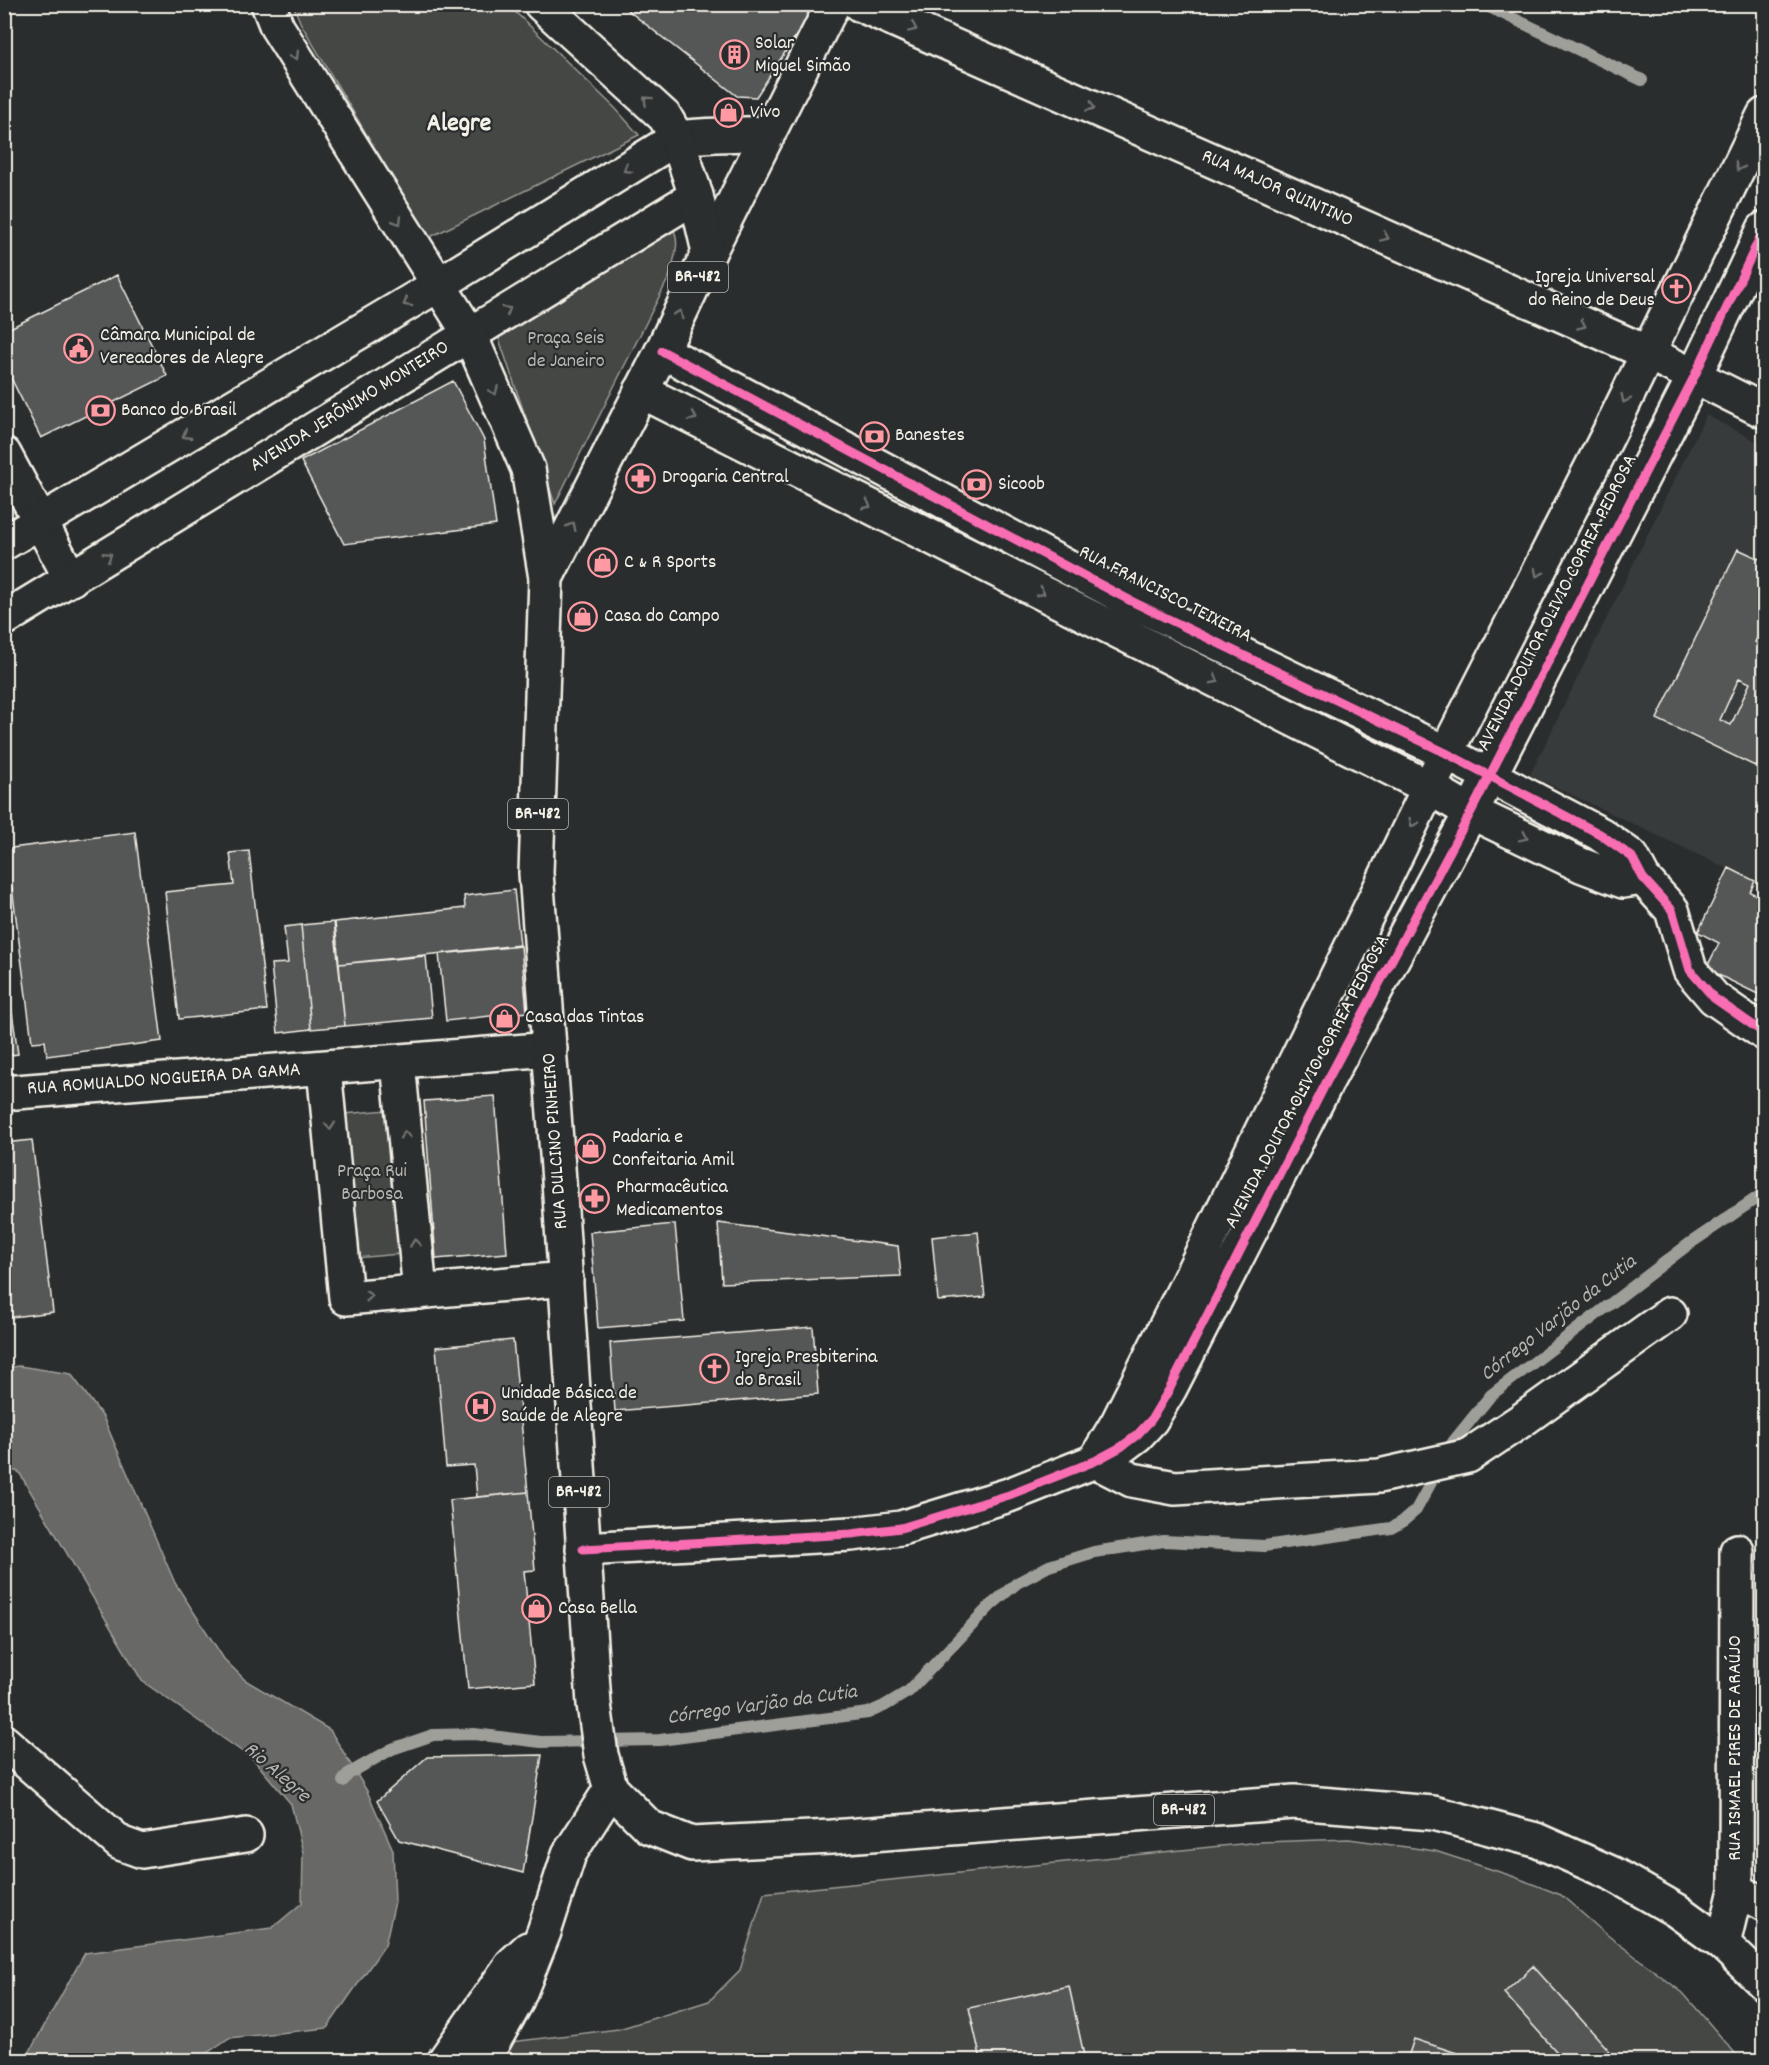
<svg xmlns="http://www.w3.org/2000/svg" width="1769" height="2065" font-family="Dekko,sans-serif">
<rect width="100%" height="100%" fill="#2a2d2e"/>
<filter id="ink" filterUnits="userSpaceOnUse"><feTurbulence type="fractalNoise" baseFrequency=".0167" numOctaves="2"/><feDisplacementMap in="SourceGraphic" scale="12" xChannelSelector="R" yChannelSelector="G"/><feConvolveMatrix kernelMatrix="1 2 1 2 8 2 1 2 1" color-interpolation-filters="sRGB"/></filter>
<g filter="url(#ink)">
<path fill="#373a3a" d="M 1706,415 L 1764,445 L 1764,886 L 1530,775 Z"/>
<path fill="#444645" stroke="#9c9c96" stroke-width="1.5" d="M 293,5 L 508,5 L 615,108 L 639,135 L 428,238 L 301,24 Z
M 671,225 C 682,241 674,257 670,275 L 555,504 L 494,324 Z
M 387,1110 L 399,1254 L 356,1258 L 344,1114 Z
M 1349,1839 L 1435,1851 L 1512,1876 L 1561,1895 L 1606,1934 L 1683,1993 L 1741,2060 L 502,2060 L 511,2042 L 619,2029 L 709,2001 L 740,1970 L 764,1893 L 1260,1842 Z"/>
<path fill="#676866" stroke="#9f9f9a" stroke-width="1.5" d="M 19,1366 L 71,1374 L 103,1417 L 175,1583 L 224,1659 L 245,1680 L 330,1730 L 367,1791 L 393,1850 L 395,1902 L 385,1945 L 327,2028 L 229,2038 L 197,2060 L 25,2060 L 85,1953 L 272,1928 L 302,1903 L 303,1852 L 291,1804 L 254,1760 L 142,1681 L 19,1472 L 5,1469 L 5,1368 Z"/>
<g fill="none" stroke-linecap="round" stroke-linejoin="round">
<path stroke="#9f9f9a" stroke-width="12" d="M 1483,4 L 1642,80
M 343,1781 L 348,1774 L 392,1749 L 433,1735 L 474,1734 L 541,1742 L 660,1740 L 868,1713 L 884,1706 L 909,1691 L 990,1606 L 1017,1583 L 1049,1566 L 1094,1552 L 1164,1541 L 1264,1546 L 1391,1528 L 1402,1522 L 1416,1510 L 1453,1442 L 1491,1395 L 1689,1244 L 1764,1193"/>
</g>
<path fill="#555756" stroke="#f4f1e8" stroke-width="1.5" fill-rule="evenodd" d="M 620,4 L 798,4 L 810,14 L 756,97 L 737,96 Z
M 117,275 L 167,376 L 41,438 L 4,364 L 4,331 Z
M 453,381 L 484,440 L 496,525 L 344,544 L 301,461 Z
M 1738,549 L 1764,561 L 1764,622 L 1755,642 L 1764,646 L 1764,751 L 1757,767 L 1657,719 ZM 1739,678 L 1750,683 L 1731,725 L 1720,720 Z
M 135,832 L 162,1041 L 47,1056 L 45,1041 L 32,1042 L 12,887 L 4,888 L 4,849 Z
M 249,851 L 267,1010 L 179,1019 L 165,892 L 234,885 L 230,853 Z
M 1729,868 L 1755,881 L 1750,892 L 1764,899 L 1764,997 L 1706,969 L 1719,943 L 1698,932 Z
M 514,890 L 520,945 L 339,964 L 335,922 L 465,908 L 464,896 Z
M 334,922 L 345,1026 L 311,1029 L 301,925 Z
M 301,925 L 311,1029 L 278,1033 L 271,964 L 288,963 L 284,927 Z
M 521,946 L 527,1012 L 446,1021 L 439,954 Z
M 4,956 L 18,1054 L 4,1056 Z
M 426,956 L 432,1018 L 345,1026 L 339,964 Z
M 495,1096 L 507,1253 L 436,1259 L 424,1101 Z
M 32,1140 L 53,1312 L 4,1318 L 4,1143 Z
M 718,1223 L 898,1246 L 901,1276 L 722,1283 Z
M 675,1224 L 684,1321 L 598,1328 L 590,1232 Z
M 978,1232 L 985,1297 L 938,1301 L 932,1237 Z
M 813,1327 L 818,1394 L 615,1411 L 610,1343 Z
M 513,1340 L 528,1492 L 477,1497 L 474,1465 L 446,1467 L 436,1347 Z
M 528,1492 L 535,1570 L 524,1571 L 535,1683 L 468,1689 L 450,1500 Z
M 542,1755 L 523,1873 L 399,1840 L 377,1801 L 427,1757 Z
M 1533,1966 L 1616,2058 L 1613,2060 L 1564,2060 L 1504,1993 Z
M 1069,1986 L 1085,2060 L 981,2060 L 969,2008 Z
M 1414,2039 L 1472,2058 L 1471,2060 L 1407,2060 Z"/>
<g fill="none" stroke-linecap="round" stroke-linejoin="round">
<defs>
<path id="minor" d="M 859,4 L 1648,353 L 1764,411
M 677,138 C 707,134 737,135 768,133
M 709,252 L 833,4
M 662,351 L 1131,601 L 1446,753 L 1600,834 L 1632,857 L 1643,878 L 1672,910 L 1690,970 L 1714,998 L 1764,1033
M 641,391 L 1430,788 L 1471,812 L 1581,865 L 1623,881 L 1643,878
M 4,454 L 71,579
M 398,1062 L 420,1292
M 324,1068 L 346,1298 L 566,1279
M 4,1093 L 550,1049
M 1096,1459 L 1118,1422 L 1188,1282 L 1446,753 L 1607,437 L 1764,115
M 1095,1461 L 1132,1480 L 1175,1488 L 1379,1476 L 1468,1456 L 1522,1420 L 1670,1314
M 583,1549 L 851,1534 L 901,1528 L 1009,1495 L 1095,1461 L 1121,1447 L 1137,1435 L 1151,1420 L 1170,1388 L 1326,1083 L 1471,812 L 1694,377 L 1764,229
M 4,1742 L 120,1843 L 142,1851 L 246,1835
M 1736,1890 L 1764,1904
M 1723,1944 L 1736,1890 L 1737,1551
M 445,2060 L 512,1964 L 528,1949
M 483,2060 L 516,2002 L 544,1932 L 569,1854 L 611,1789"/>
<path id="major" d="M 4,543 L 438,285 L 677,138
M 4,619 L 696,196"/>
<path id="highway" d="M 268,4 L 277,27 L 469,333 L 528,469 L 546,578 L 536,873 L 559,1181 L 594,1704 L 601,1755 L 611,1789 L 649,1827 L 692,1844 L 832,1837 L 1294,1802 L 1433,1813 L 1536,1840 L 1613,1874 L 1676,1910 L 1723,1944 L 1764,1983
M 541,4 L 665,117 L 677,138 L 696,196 L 709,252 L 662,351 L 546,578"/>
</defs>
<use href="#minor" stroke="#f4f1e8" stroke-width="38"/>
<use href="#major" stroke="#f4f1e8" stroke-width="38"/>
<use href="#highway" stroke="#f4f1e8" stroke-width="38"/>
<use href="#minor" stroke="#2a2d2e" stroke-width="33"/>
<use href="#major" stroke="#2a2d2e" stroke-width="33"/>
<use href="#highway" stroke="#2a2d2e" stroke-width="33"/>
<defs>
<path id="cycleway" d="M 662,351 L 1131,601 L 1446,753 L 1600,834 L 1632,857 L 1643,878 L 1672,910 L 1690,970 L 1714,998 L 1764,1033
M 583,1549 L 851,1534 L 901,1528 L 1009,1495 L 1095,1461 L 1121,1447 L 1137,1435 L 1151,1420 L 1170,1388 L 1326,1083 L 1471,812 L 1694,377 L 1764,229"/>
</defs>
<use href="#cycleway" stroke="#2a2d2e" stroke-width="13"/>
<use href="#cycleway" stroke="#f96db3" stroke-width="9"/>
</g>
<defs><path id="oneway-chevron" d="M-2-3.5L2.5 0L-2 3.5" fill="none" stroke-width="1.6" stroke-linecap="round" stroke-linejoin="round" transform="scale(1.5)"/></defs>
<g stroke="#71726f">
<use href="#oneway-chevron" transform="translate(913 28) rotate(24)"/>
<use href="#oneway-chevron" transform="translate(295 56) rotate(58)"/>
<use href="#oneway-chevron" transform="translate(647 100) rotate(-138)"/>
<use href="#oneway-chevron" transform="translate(1091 107) rotate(24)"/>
<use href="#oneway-chevron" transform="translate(1739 167) rotate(116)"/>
<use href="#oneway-chevron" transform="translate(627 169) rotate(148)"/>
<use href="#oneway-chevron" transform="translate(398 221) rotate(58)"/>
<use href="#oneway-chevron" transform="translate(1385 237) rotate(24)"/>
<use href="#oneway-chevron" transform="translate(407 303) rotate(149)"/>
<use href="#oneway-chevron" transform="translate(507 310) rotate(-31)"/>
<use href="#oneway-chevron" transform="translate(679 314) rotate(-64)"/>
<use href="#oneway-chevron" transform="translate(1582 325) rotate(24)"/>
<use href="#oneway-chevron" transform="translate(494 391) rotate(67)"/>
<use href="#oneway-chevron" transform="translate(1625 399) rotate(116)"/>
<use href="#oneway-chevron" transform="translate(693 417) rotate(27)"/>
<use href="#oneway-chevron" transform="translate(186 435) rotate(149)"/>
<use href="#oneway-chevron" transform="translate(867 505) rotate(27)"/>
<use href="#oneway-chevron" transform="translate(572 526) rotate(-63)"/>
<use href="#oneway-chevron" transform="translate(108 556) rotate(-32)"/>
<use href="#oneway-chevron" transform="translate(1538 573) rotate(117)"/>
<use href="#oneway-chevron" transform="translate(1041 592) rotate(27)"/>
<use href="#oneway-chevron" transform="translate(1215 680) rotate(27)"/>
<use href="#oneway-chevron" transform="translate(1413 823) rotate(116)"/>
<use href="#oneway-chevron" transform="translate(1524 837) rotate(26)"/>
<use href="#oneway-chevron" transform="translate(330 1126) rotate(85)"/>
<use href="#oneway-chevron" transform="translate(405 1135) rotate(-95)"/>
<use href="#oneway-chevron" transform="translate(415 1243) rotate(-96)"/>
<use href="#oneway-chevron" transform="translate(369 1296) rotate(-5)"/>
</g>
</g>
<defs>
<symbol id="building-ring" viewBox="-11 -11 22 22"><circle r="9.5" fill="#2a2d2e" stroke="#ff9aa2" stroke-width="1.5"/><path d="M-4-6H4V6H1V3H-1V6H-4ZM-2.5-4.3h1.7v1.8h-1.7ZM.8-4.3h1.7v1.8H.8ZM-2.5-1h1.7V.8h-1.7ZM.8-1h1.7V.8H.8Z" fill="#ff9aa2"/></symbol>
<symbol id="shop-ring" viewBox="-11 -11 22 22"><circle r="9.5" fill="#2a2d2e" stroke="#ff9aa2" stroke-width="1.5"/><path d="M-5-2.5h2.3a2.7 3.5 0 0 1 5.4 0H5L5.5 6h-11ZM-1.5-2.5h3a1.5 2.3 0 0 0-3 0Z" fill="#ff9aa2"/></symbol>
<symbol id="church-ring" viewBox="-11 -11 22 22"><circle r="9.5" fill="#2a2d2e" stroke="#ff9aa2" stroke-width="1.5"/><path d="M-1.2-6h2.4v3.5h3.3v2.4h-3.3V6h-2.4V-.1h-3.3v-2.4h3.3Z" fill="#ff9aa2"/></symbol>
<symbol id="civic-ring" viewBox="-11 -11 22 22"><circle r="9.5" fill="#2a2d2e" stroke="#ff9aa2" stroke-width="1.5"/><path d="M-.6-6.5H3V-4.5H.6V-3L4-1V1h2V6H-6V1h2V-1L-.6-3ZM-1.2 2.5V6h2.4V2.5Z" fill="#ff9aa2"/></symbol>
<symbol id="bank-ring" viewBox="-11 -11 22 22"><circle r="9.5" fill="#2a2d2e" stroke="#ff9aa2" stroke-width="1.5"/><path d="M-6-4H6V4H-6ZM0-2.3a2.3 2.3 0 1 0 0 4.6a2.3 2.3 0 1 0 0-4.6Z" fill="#ff9aa2"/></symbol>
<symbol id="pharmacy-ring" viewBox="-11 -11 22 22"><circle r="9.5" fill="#2a2d2e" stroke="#ff9aa2" stroke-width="1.5"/><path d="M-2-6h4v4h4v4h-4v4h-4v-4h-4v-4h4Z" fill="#ff9aa2"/></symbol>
<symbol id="hospital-ring" viewBox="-11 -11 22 22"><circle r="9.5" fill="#2a2d2e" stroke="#ff9aa2" stroke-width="1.5"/><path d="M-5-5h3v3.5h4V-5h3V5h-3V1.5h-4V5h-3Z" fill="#ff9aa2"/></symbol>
</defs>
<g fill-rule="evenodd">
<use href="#building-ring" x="718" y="38" width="33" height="33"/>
<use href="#shop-ring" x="712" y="96" width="33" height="33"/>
<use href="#church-ring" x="1660" y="272" width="33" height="33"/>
<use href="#civic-ring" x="62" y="332" width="33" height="33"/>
<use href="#bank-ring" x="84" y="394" width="33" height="33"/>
<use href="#bank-ring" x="858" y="420" width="33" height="33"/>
<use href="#pharmacy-ring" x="624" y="462" width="33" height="33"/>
<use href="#bank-ring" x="960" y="468" width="33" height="33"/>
<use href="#shop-ring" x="586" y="546" width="33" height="33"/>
<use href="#shop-ring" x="566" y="600" width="33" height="33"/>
<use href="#shop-ring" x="488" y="1002" width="33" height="33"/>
<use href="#shop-ring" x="574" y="1132" width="33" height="33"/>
<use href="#pharmacy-ring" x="578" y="1182" width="33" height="33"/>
<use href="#church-ring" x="698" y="1352" width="33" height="33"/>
<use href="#hospital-ring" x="464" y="1390" width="33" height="33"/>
<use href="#shop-ring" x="520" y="1592" width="33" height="33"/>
</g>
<g text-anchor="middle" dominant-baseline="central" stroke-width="4.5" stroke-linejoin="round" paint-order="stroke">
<g fill="#2a2d2e" stroke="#b7b6b0" stroke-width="1.5">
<rect x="668" y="262" width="60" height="30" rx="4.5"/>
<rect x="508" y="799" width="60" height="30" rx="4.5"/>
<rect x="549" y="1477" width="60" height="30" rx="4.5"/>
<rect x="1154" y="1795" width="60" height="30" rx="4.5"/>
</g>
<g font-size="18" font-weight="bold" fill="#f4f1e8">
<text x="698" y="277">BR-482</text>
<text x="538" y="814">BR-482</text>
<text x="579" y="1492">BR-482</text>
<text x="1184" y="1810">BR-482</text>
</g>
<g font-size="20" fill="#f4f1e8" stroke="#2a2d2e" text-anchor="start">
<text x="755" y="44">Solar<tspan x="755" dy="23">Miguel Simão</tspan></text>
<text x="750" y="113">Vivo</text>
<text x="1655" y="278" text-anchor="end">Igreja Universal<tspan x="1655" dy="23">do Reino de Deus</tspan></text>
<text x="100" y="336">Câmara Municipal de<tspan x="100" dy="23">Vereadores de Alegre</tspan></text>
<text x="121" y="411">Banco do Brasil</text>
<text x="895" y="436">Banestes</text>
<text x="662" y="478">Drogaria Central</text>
<text x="998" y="485">Sicoob</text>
<text x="624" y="563">C &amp; R Sports</text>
<text x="604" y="617">Casa do Campo</text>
<text x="525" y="1018">Casa das Tintas</text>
<text x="612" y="1138">Padaria e<tspan x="612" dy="23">Confeitaria Amil</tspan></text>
<text x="616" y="1188">Pharmacêutica<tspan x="616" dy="23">Medicamentos</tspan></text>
<text x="735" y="1358">Igreja Presbiterina<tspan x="735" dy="23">do Brasil</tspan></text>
<text x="501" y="1394">Unidade Básica de<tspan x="501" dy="23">Saúde de Alegre</tspan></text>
<text x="558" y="1609">Casa Bella</text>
</g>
<g font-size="20" fill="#f4f1e8" stroke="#2a2d2e">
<text transform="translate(1277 189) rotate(24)">RUA MAJOR QUINTINO</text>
<text transform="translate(350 407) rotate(-32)">AVENIDA JERÔNIMO MONTEIRO</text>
<text transform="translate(1165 595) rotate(27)">RUA FRANCISCO TEIXEIRA</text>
<text transform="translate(1558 603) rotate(-63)">AVENIDA DOUTOR OLIVIO CORREA PEDROSA</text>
<text transform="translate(164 1080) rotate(-4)">RUA ROMUALDO NOGUEIRA DA GAMA</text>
<text transform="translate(1308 1082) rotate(-62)">AVENIDA DOUTOR OLIVIO CORREA PEDROSA</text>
<text transform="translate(556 1141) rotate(-94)">RUA DULCINO PINHEIRO</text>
<text transform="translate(1736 1748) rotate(-90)">RUA ISMAEL PIRES DE ARAÚJO</text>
</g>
<g font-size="20" fill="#b6b5af" stroke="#2a2d2e">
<text x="566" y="339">Praça Seis<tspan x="566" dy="23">de Janeiro</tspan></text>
<text x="372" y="1172">Praça Rui<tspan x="372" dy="23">Barbosa</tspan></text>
</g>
<g font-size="21" font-style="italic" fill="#b5b3ae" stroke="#2a2d2e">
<text transform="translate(1559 1319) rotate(-38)">Córrego Varjão da Cutia</text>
<text transform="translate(762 1706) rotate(-8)">Córrego Varjão da Cutia</text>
<text transform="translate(276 1773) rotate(41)">Rio Alegre</text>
</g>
<g font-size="26" font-weight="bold" fill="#f4f1e8" stroke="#2a2d2e">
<text x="459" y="124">Alegre</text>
</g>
</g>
<rect width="1769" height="2065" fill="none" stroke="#2a2d2e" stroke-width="24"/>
<rect x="12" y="12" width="1745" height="2041" fill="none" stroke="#f4f1e8" stroke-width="2" filter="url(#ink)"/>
</svg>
